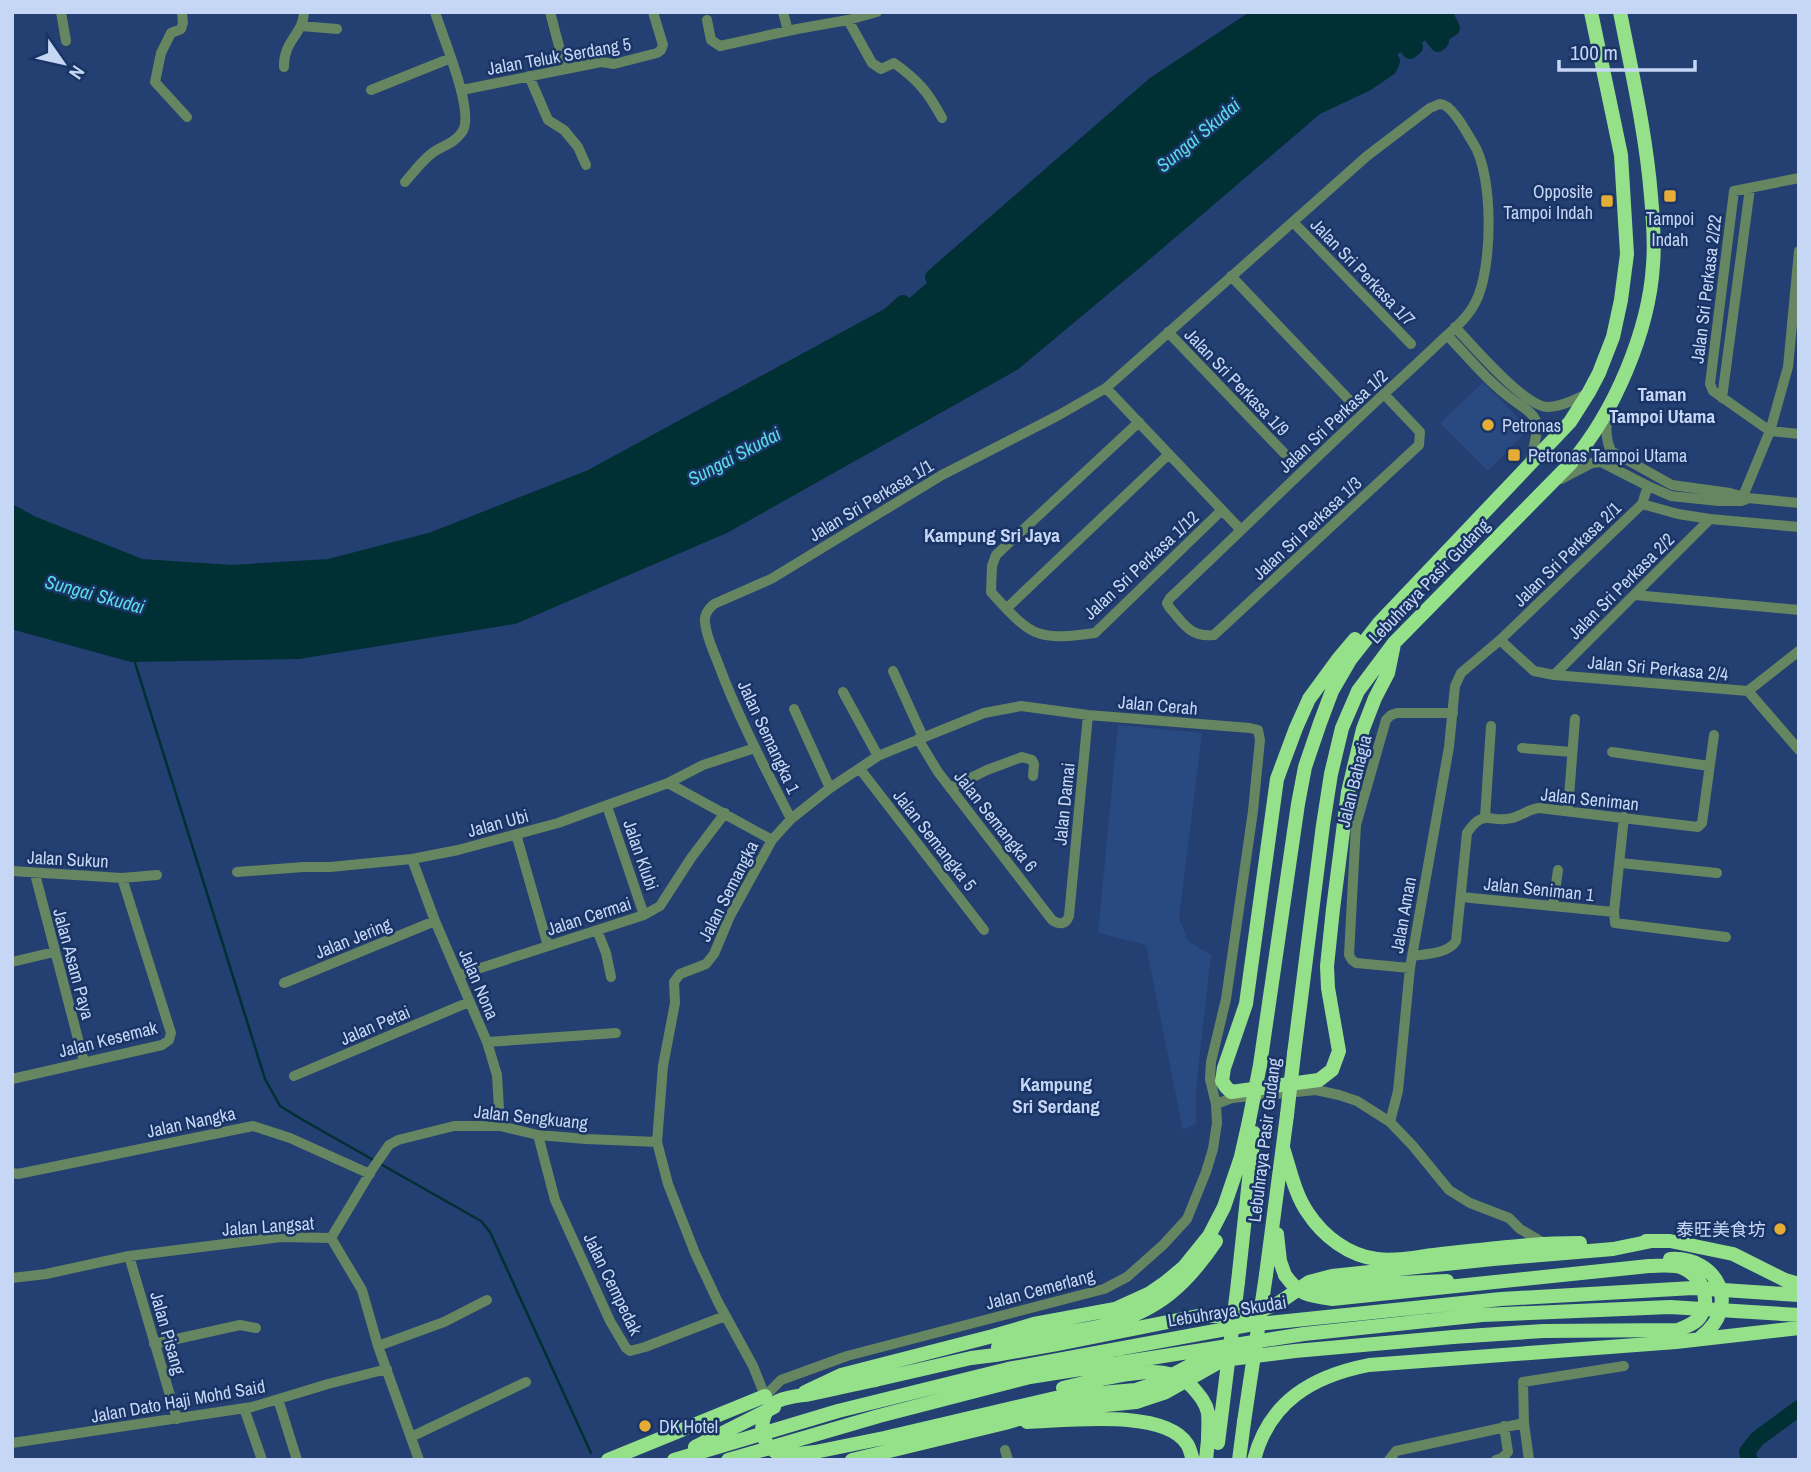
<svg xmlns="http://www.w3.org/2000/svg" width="1811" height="1472" font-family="'Archivo Narrow','Noto Sans SC',sans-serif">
<rect width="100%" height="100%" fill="#243f71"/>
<path fill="#294981" d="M 1483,382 L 1529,429 L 1488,471 L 1440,423 Z
M 1118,725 L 1202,733 L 1179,918 L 1188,941 L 1211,955 L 1196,1088 L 1196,1124 L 1183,1130 L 1146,945 L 1098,933 Z"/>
<path fill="#003033" d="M 1264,12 L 1444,12 L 1452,28 L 1439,37 L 1441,41 L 1438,44 L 1427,30 L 1417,36 L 1414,32 L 1408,37 L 1415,47 L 1410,51 L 1402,41 L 1389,51 L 1388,56 L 1392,61 L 1389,68 L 1367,83 L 1316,107 L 1140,257 L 1013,363 L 724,526 L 514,616 L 298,651 L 132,654 L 12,621 L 12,513 L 32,524 L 141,567 L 232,573 L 329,567 L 433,540 L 590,478 L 890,315 L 1154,85 Z"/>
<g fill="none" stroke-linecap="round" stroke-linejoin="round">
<path stroke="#003033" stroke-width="2.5" d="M 132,653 L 265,1079 L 280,1106 L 303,1120 L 481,1221 L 490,1232 L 591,1453"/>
<path stroke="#003033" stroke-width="16" d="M 933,277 L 1154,85 L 1264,12
M 12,513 L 32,524 L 141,567 L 232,573 L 329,567 L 433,540 L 590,478 L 890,315 L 903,303
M 12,621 L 132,654 L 298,651 L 514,616 L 723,526 L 1013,363 L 1140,257 L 1316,107 L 1367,83 L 1389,68 L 1392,61 L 1388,56 L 1389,51 L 1402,41 L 1410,51 L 1415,47 L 1408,37 L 1415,32 L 1417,36 L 1427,30 L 1438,44 L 1441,41 L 1439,37 L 1452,28 L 1444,12
M 1750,1460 L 1747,1452 L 1757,1439 L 1799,1408"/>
<path stroke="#668561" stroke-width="10" d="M 61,12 L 66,41
M 182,12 L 183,23 L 181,29 L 171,33 L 161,53 L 155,82 L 187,117
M 550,12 L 565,69
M 783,12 L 788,31
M 707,20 L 711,40 L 720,46 L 797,29 L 848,20 L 877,12
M 848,20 L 872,63 L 881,69 L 894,63 C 918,80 928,92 942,118
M 301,26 L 337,29
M 284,67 C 283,41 304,33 304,12
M 529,76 L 548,120 L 564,130 L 578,147 L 586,165
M 371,90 L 451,58
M 462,90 L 601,62 L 614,64 L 657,53 L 661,50 L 663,45 L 653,12
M 1799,178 L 1734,191 L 1710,384 L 1713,391 L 1770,431 L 1799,434
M 405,182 C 413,173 421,162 431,154 C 442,145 453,145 462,132 C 476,113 442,36 435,12
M 1293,222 L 1411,344
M 1231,276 L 1352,403
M 1455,327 C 1472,345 1524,406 1547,407 C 1561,407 1576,399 1589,393
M 1168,332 L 1284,453
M 1447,335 C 1468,357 1488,382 1513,400 C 1520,406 1534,412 1536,422 C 1539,436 1531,452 1530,465
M 1106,388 L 1241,530
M 1722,398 L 1750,188
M 1608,415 C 1606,428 1605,438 1611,451 L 1672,485 L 1730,493 L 1748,498 L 1799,503
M 1139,422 L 996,555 L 992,566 L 991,592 C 1003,605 1022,628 1038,633 C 1054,639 1078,635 1095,633 L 1222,510
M 1561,479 L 1592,463 L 1601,462 L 1648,486 L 1671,496 L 1718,501 L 1741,501 L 1747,499
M 1741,501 L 1770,431 L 1788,367 L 1799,251
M 1642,504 L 1678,514 L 1710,519 L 1799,527
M 1634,595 L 1799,610
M 1007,608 L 1169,454
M 1500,640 L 1534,671 L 1554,675 L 1748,691 L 1799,750
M 893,671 L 923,737
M 1554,675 L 1710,519
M 1748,691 L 1799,651
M 843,692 L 878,756
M 1021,706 L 1088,715 L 1250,728 L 1258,730 L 1260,740 L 1253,811 L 1226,999 L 1211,1062 L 1210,1079 L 1216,1104 L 1217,1123 L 1213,1149 L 1206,1172 L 1187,1219 L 1163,1245 L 1127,1277 L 1104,1289 L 847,1356 L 781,1380 L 765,1396 L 753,1366 L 718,1302 L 695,1253 L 668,1184 L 657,1142 L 663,1066 L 675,1003 L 674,982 L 680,974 L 706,964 L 714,954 L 730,916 L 772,840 L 791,819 L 830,788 L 878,756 L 895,749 L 984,713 Z
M 794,709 L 830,788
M 918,739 L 938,772 L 1052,920 C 1059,925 1066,925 1069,916 L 1088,715
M 1522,748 L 1572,752
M 1612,752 L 1709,766
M 860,769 L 984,930
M 668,783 L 772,840
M 950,788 L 987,770 L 1022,757 L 1032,760 L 1034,764 L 1033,776
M 607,806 L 644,915
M 1568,810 L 1575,719
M 1485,817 L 1491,726
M 1624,817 L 1614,912 L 1615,923 L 1726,937
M 791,819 C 765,768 738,717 718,663 C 713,650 706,636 705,622 C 704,614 708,609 714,604 L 771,579 L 942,475 L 1059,415 L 1106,388 L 1367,156 L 1430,108 C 1433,107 1436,105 1440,104 C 1452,104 1467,133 1473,143 C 1494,174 1493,271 1475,303 C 1468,317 1455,328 1443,339 C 1424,357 1405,375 1385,393 C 1313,460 1242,530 1170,598 L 1167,603 L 1169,607 C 1183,623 1190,638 1214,635 L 1419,445 L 1420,432 L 1384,394
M 516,834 L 548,946
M 412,859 L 435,921 L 487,1042 L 497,1075 L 500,1126
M 1621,863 L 1717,873
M 12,871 L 122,878 L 157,875
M 237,872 L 303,867 L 330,867 L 412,859 L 458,850 L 558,823 L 668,783 L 703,765 L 755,748
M 35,874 L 84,1062
M 1461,897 L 1614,912
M 1553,906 L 1558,870
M 597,930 L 606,953 L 611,977
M 1412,956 C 1426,954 1448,954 1456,941 L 1467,833 C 1484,807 1491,824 1512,818 C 1522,816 1528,809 1539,808 L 1698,827 L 1702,823 L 1714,735
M 12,962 L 54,952
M 1410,968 L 1356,963 L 1352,960 L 1349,955 L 1356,825 L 1386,720 L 1391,715 L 1397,713 L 1453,713
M 459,975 L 644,915 L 660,906 L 691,858 L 725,813
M 284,983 L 435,921
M 487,1042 L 616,1033
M 294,1076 L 469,1002
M 12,1079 L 162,1045 L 169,1040 L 171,1033 L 122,878
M 1216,1104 L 1232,1098 L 1316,1090 L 1339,1095 L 1357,1101 L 1390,1122 L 1413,1146 L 1449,1190 L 1470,1203 L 1509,1218 L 1520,1229 L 1544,1243
M 1390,1122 L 1398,1091 L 1410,968 L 1449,747 L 1455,686 L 1461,673 L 1500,640 L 1642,504 L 1648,486
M 538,1135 L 555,1200 L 610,1321 L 626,1348 L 630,1351 L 645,1347 L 725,1316
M 12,1173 L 18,1174 L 253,1126 L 290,1138 L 370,1174
M 331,1238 L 373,1168 L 389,1145 L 398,1140 L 454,1126 L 500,1126 L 538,1135 L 586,1139 L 657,1142
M 331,1238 L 362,1290 L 378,1346 L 419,1460
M 129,1256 L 177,1419
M 12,1278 L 46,1274 L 129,1256 L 281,1237 L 331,1238
M 154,1344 L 240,1325 L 256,1328
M 378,1346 L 444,1322 L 487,1300
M 278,1399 L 297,1460
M 244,1408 L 262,1460
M 411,1437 L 526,1382
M 12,1443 L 252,1407 L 328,1384 L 387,1369
M 1005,1450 L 1008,1460
M 1389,1460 L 1396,1451 L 1524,1423
M 1496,1460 L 1502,1458 L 1508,1452 L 1504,1426
M 1529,1460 L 1524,1423 L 1523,1382 L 1624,1366"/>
<path stroke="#94e189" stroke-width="14" d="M 1355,639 L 1339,658 L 1309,699 L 1296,728 L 1277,779 L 1246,1004 L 1224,1068 L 1222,1081 L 1226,1087 L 1231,1092 L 1319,1080 L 1332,1070 L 1339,1051 L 1328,988 L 1327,966 L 1333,909 L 1348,792 L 1363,729 L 1375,698 L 1388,673 L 1394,644
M 1294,1054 L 1323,825 L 1331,774 L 1342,728 L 1358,691 L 1394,643 L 1571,463 C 1614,413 1649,331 1653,265 C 1655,242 1653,218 1651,196 C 1646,134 1632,73 1620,12
M 1260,1065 L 1298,804 L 1305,767 L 1320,723 L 1332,691 L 1350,660 L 1379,623 L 1570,422 L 1589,392 L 1599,373 L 1613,337 L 1621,300 L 1627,254 L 1621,155 L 1591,12
M 1283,1148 C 1290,1169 1295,1195 1308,1213 C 1323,1236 1349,1256 1377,1259 C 1398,1262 1421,1256 1441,1254 C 1488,1249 1533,1243 1580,1243
M 1240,1161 L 1249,1121
M 1277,1234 L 1280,1261 L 1285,1275
M 1646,1241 L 1670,1241 L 1733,1254 L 1785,1280 L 1799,1284
M 1266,1275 L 1287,1115
M 1238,1282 L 1254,1133
M 1314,1291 L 1330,1286 L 1447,1281
M 998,1347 C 1009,1344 1019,1340 1029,1338 C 1055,1332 1083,1332 1109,1324 C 1160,1309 1187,1284 1216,1241
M 875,1380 L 971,1358 L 995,1355 L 1057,1344 L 1198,1316 L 1217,1316 L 1258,1312 L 1280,1302 L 1309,1282 L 1332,1276 L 1493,1259 L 1613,1249 L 1652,1241
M 1063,1388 L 1100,1379
M 805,1392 L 841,1375 L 993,1336 L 1034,1324 L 1115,1309 L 1150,1293 L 1166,1282 L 1184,1267 L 1209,1236 L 1224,1207 L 1242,1154
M 1027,1422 C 1065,1421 1164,1408 1187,1444 C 1190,1448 1191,1455 1193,1460
M 695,1447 L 774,1407
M 790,1455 L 815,1452 L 884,1438 L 1064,1396 L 1136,1390 L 1157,1383 L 1214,1353
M 608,1460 L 765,1396
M 674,1460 L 838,1411 L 1008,1369 L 1248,1325 L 1501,1299 L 1693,1288 L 1799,1295
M 728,1460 L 879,1416 L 1030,1377 L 1304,1334 L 1482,1315 L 1670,1307 L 1799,1315
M 852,1460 L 1005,1423 L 1046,1411 L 1136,1402 L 1166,1392 L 1223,1360 L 1295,1351 L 1453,1337
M 1206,1460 L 1208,1440
M 1239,1460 L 1244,1422
M 1254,1460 C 1269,1401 1313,1376 1369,1365 L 1676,1342 L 1799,1328"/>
<path stroke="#94e189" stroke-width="14" d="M 1287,1115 L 1294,1054
M 1249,1121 L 1260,1065
M 1670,1259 C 1718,1256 1741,1306 1702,1336
M 1285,1275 C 1299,1295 1309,1296 1332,1299 L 1649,1266 C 1659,1266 1674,1264 1683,1268 C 1701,1276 1711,1297 1701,1315 C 1697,1323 1686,1327 1678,1330 L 1543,1331 L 1453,1337
M 1100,1379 C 1131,1374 1171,1362 1194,1389 C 1200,1396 1206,1403 1208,1413 C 1209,1421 1208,1431 1208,1440
M 1244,1422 L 1266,1275
M 1218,1443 L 1238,1282
M 790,1455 C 760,1457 752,1414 778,1401 C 789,1396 799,1396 810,1394 C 832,1390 854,1384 875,1380"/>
</g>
<g fill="#e6ad36" stroke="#193465" stroke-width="2.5">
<rect x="1663" y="189" width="14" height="14" rx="3.5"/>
<rect x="1600" y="194" width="14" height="14" rx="3.5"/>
<circle cx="1488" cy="425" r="7"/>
<rect x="1507" y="448" width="14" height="14" rx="3.5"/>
<circle cx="1780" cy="1229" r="7"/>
<circle cx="645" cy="1426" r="7"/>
</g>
<g text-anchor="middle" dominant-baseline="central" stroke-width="5" stroke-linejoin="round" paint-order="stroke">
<g font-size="18" fill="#c6d7f5" stroke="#193465">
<text transform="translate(559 56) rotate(-10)">Jalan Teluk Serdang 5</text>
<text transform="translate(1363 272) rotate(46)">Jalan Sri Perkasa 1/7</text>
<text transform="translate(1706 289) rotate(-83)">Jalan Sri Perkasa 2/22</text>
<text transform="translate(1237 382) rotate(46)">Jalan Sri Perkasa 1/9</text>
<text transform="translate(1333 421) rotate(-43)">Jalan Sri Perkasa 1/2</text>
<text transform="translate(871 500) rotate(-31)">Jalan Sri Perkasa 1/1</text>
<text transform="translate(1307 528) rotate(-43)">Jalan Sri Perkasa 1/3</text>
<text transform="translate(1567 554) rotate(-44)">Jalan Sri Perkasa 2/1</text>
<text transform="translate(1141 565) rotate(-43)">Jalan Sri Perkasa 1/12</text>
<text transform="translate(1429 581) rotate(-46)">Lebuhraya Pasir Gudang</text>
<text transform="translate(1621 586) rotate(-45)">Jalan Sri Perkasa 2/2</text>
<text transform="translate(1658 668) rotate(5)">Jalan Sri Perkasa 2/4</text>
<text transform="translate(1158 705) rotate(5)">Jalan Cerah</text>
<text transform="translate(769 737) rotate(65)">Jalan Semangka 1</text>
<text transform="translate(1354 781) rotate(-76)">Jalan Bahagia</text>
<text transform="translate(1590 799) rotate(6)">Jalan Seniman</text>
<text transform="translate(1064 804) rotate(-84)">Jalan Damai</text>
<text transform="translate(996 821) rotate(52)">Jalan Semangka 6</text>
<text transform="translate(498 823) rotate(-15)">Jalan Ubi</text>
<text transform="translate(935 840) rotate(52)">Jalan Semangka 5</text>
<text transform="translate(641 855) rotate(71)">Jalan Klubi</text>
<text transform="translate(68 859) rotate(3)">Jalan Sukun</text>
<text transform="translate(1539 889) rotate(6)">Jalan Seniman 1</text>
<text transform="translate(728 891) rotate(-63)">Jalan Semangka</text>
<text transform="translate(1403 915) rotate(-80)">Jalan Aman</text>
<text transform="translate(589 916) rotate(-18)">Jalan Cermai</text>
<text transform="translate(353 938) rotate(-22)">Jalan Jering</text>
<text transform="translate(74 964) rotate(75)">Jalan Asam Paya</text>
<text transform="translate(479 984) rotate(67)">Jalan Nona</text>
<text transform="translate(375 1025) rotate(-23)">Jalan Petai</text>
<text transform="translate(108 1039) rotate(-14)">Jalan Kesemak</text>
<text transform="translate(531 1117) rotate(6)">Jalan Sengkuang</text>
<text transform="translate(191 1122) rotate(-12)">Jalan Nangka</text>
<text transform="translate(1264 1140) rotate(-83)">Lebuhraya Pasir Gudang</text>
<text transform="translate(268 1226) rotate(-4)">Jalan Langsat</text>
<text transform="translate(613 1284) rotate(64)">Jalan Cempedak</text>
<text transform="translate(1040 1289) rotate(-15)">Jalan Cemerlang</text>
<text transform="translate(1227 1311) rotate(-9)">Lebuhraya Skudai</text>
<text transform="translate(168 1333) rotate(74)">Jalan Pisang</text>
<text transform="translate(178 1401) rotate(-10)">Jalan Dato Haji Mohd Said</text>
</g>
<g font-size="18" fill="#c6d7f5" stroke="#193465" text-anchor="start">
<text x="1593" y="191" text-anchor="end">Opposite<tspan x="1593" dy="21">Tampoi Indah</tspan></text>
<text x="1670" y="218" text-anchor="middle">Tampoi<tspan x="1670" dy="21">Indah</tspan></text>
<text x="1502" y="425">Petronas</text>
<text x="1528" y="455">Petronas Tampoi Utama</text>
<text x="1766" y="1229" text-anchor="end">泰旺美食坊</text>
<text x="659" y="1426">DK Hotel</text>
</g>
<g font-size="19" font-style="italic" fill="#5bdbe4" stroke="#193465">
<text transform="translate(1198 135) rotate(-40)">Sungai Skudai</text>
<text transform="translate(734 456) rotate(-28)">Sungai Skudai</text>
<text transform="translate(95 594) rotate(15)">Sungai Skudai</text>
</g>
<g font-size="19" font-weight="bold" fill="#c6d7f5" stroke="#193465">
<text x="1662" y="394">Taman<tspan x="1662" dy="22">Tampoi Utama</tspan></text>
<text x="992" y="535">Kampung Sri Jaya</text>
<text x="1056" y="1084">Kampung<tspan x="1056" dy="22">Sri Serdang</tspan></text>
</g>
</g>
<rect width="1811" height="1472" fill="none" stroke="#c6d7f5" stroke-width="28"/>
<g transform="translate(63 63) rotate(124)" stroke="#193465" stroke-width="5" paint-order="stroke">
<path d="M0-5L12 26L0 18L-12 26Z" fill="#c6d7f5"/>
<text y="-10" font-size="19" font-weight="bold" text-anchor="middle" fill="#c6d7f5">N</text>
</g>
<path d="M1559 60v10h136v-10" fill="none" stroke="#c6d7f5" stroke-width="3.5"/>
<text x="1570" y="60" font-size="21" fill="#c6d7f5" stroke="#193465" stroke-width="5" paint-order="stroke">100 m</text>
</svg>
